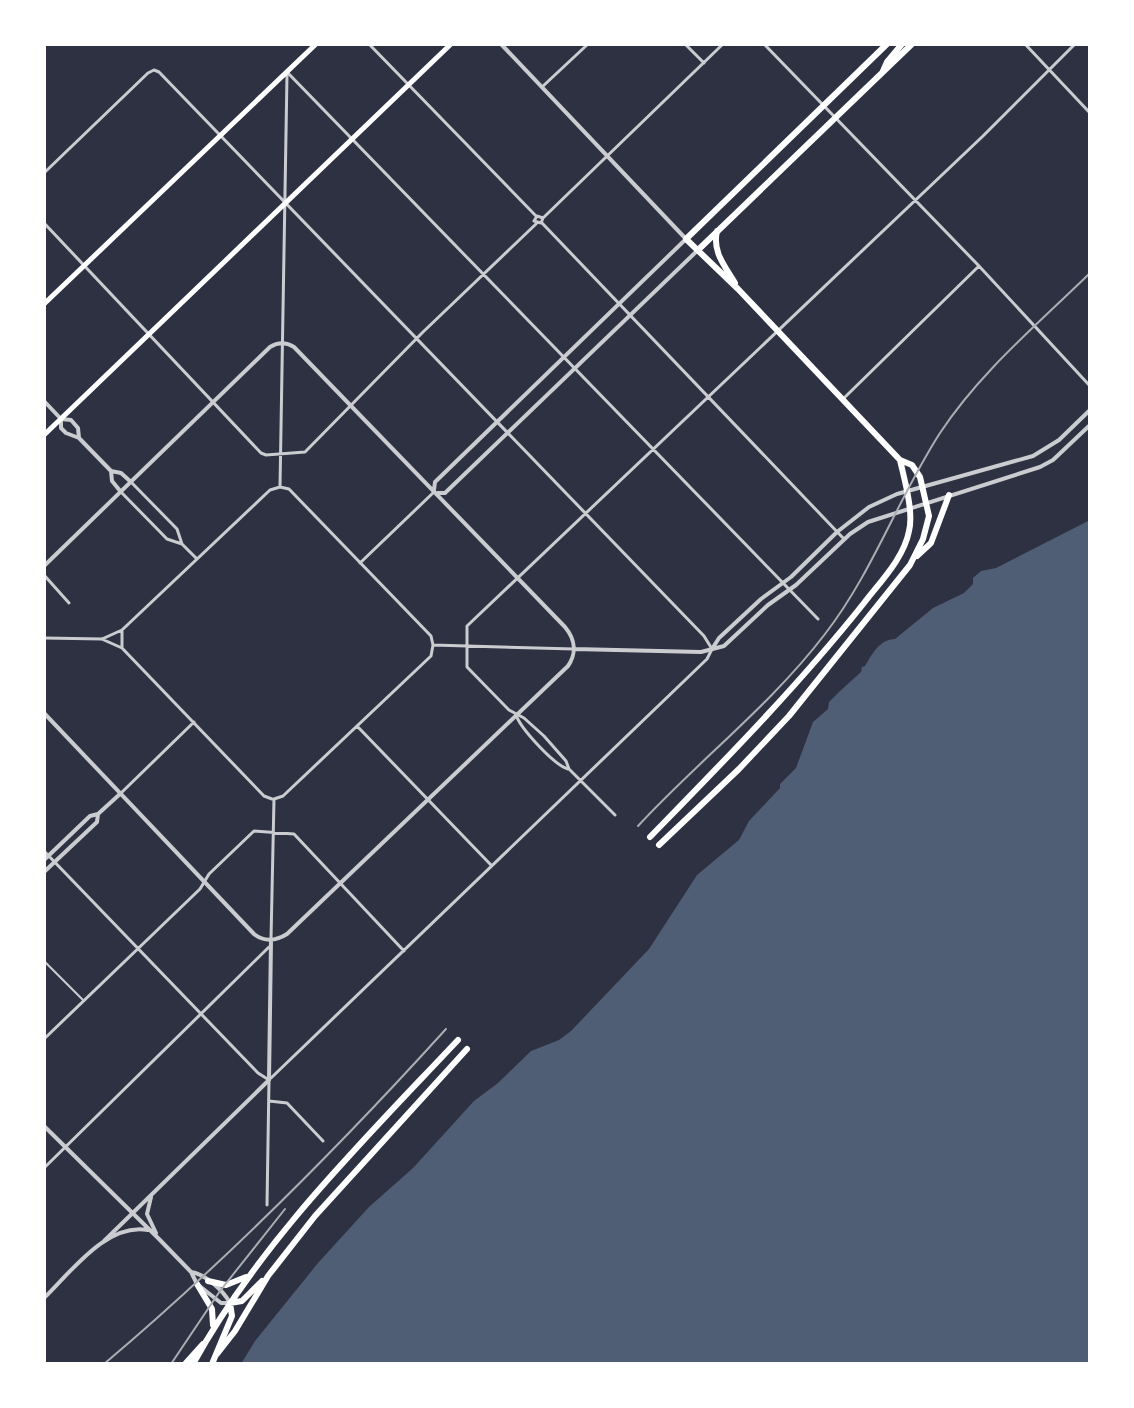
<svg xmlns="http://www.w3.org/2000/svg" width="1134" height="1408" font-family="'Sofia Sans Condensed',sans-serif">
<rect width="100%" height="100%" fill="#2d3142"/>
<path fill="#4f5d75" d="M 1090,520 L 1090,1364 L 241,1364 L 255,1341 L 318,1263 L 369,1207 L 413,1168 L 474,1101 L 498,1083 L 531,1051 L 559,1040 L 571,1031 L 649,949 L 697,875 L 739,840 L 749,821 L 780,788 L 780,784 L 796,768 L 813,722 L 828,709 L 829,702 L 840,691 L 861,672 L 862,667 L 865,666 C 872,654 880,639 895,639 L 933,608 L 964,593 L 973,584 L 973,578 L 981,571 L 996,568 Z"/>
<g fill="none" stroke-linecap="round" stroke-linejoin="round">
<path stroke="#caccd0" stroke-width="2" d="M 44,961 L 83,1000"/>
<path stroke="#caccd0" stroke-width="3" d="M 44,638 L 102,639"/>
<path stroke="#caccd0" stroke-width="3" d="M 369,44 L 536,216
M 685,44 L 704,63
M 764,44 L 979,266 L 1090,386
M 1025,44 L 1090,113
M 287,72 L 818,619
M 542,87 L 588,44
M 44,173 L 148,73 L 154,70 L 159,72 L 704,636 L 712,649 L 707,659 L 271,1078
M 543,218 L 537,216 L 534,221 L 541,223 L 543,218 L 723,44
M 44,223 L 261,453 L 266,455 L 305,452 L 423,332 L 536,224
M 542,223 L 844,539
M 843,399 L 979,266
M 131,482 L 177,529 L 182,544
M 280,487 L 287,75
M 280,487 L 289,489 L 431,636 L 433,645
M 121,492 L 167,539 L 182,544 L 197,559
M 360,563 L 434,492
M 44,575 L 69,603
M 122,630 L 122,648 L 264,796 L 272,799
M 102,639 L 122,630 L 270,490 L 280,487
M 104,640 L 122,648
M 433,645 L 574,649
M 516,715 C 521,729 554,765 568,769
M 357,726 L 491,865
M 120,794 L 194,722
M 274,799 L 283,796 L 431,656 L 433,645
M 615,815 L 569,769 L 566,761 L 544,736 L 524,718 L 509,710 L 467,667 L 467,626 L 983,136 L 1075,44
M 44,851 L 258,1073 L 269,1080
M 271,939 L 274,799
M 44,1039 L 200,889 L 209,874 L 254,831 L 294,834 L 404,951
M 269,1101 L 287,1103 L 323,1141
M 44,1168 L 269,947
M 267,1205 L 269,1080"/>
<path stroke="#caccd0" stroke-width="4" d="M 44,401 L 61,419 L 61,428 L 66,433 L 79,438 L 111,471 L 121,473 L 131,482
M 61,419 L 71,420 L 78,428 L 79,438
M 111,471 L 112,481 L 121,492
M 434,490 L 435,482 L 686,239 L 501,44
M 437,493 L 445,493 L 698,250
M 44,566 L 270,347 C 278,342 286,342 294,347 L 565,627 C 575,639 577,653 568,666 L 287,934 C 276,941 264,942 254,934 L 44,713
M 574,649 L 701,652 L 724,646 L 768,605 L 796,585 L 850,534 L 868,522 L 1040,467 L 1053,460 L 1090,425
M 712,649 L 719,638 L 761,599 L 791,577 L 837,532 L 869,507 L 897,494 L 1033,456 L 1059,440 L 1090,410
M 44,860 L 90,816 L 98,814 L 120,794
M 44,872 L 97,822 L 98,814
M 44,1126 L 159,1239 L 191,1272 L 197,1284 L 221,1303 L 230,1303
M 151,1197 L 147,1214 L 156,1233
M 104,1241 L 269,1080 L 271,941
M 191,1272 C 205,1274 223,1290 230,1303
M 44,1298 C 71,1272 107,1222 148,1230"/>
<path stroke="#fff" stroke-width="5" d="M 44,304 L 316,44
M 44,435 L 451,44"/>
<path stroke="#fff" stroke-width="6" d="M 883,71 L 887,62 L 902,44
M 717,231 C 712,252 725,266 735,283
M 698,250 L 912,44
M 917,556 L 931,543 L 949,495
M 650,837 C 724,761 798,686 864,603 C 880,582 904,558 909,531 C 914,512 904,478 900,460
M 659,845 L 739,769 L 789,716 L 910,565 L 923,539 L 929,516 L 920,477 L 912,465 L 900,460 L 738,289 L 686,239 L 887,44
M 208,1281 L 226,1285 L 246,1277
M 197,1284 L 212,1309 L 213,1325
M 230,1303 L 242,1301 L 262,1281
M 217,1354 L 235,1331 L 268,1276 L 315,1216 L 467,1049
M 185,1364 L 203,1344
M 193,1364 C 260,1242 363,1141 458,1040
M 212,1364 L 232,1316 L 230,1303"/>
<path stroke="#abadb3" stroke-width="2" d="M 638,826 C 699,760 771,705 825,634 C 873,572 898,498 940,433 C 980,372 1038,324 1090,273
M 104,1364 C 226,1261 339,1147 446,1029
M 171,1364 L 220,1291 L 285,1209"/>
</g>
<rect width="1134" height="1408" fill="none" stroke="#ffffff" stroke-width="92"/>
</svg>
